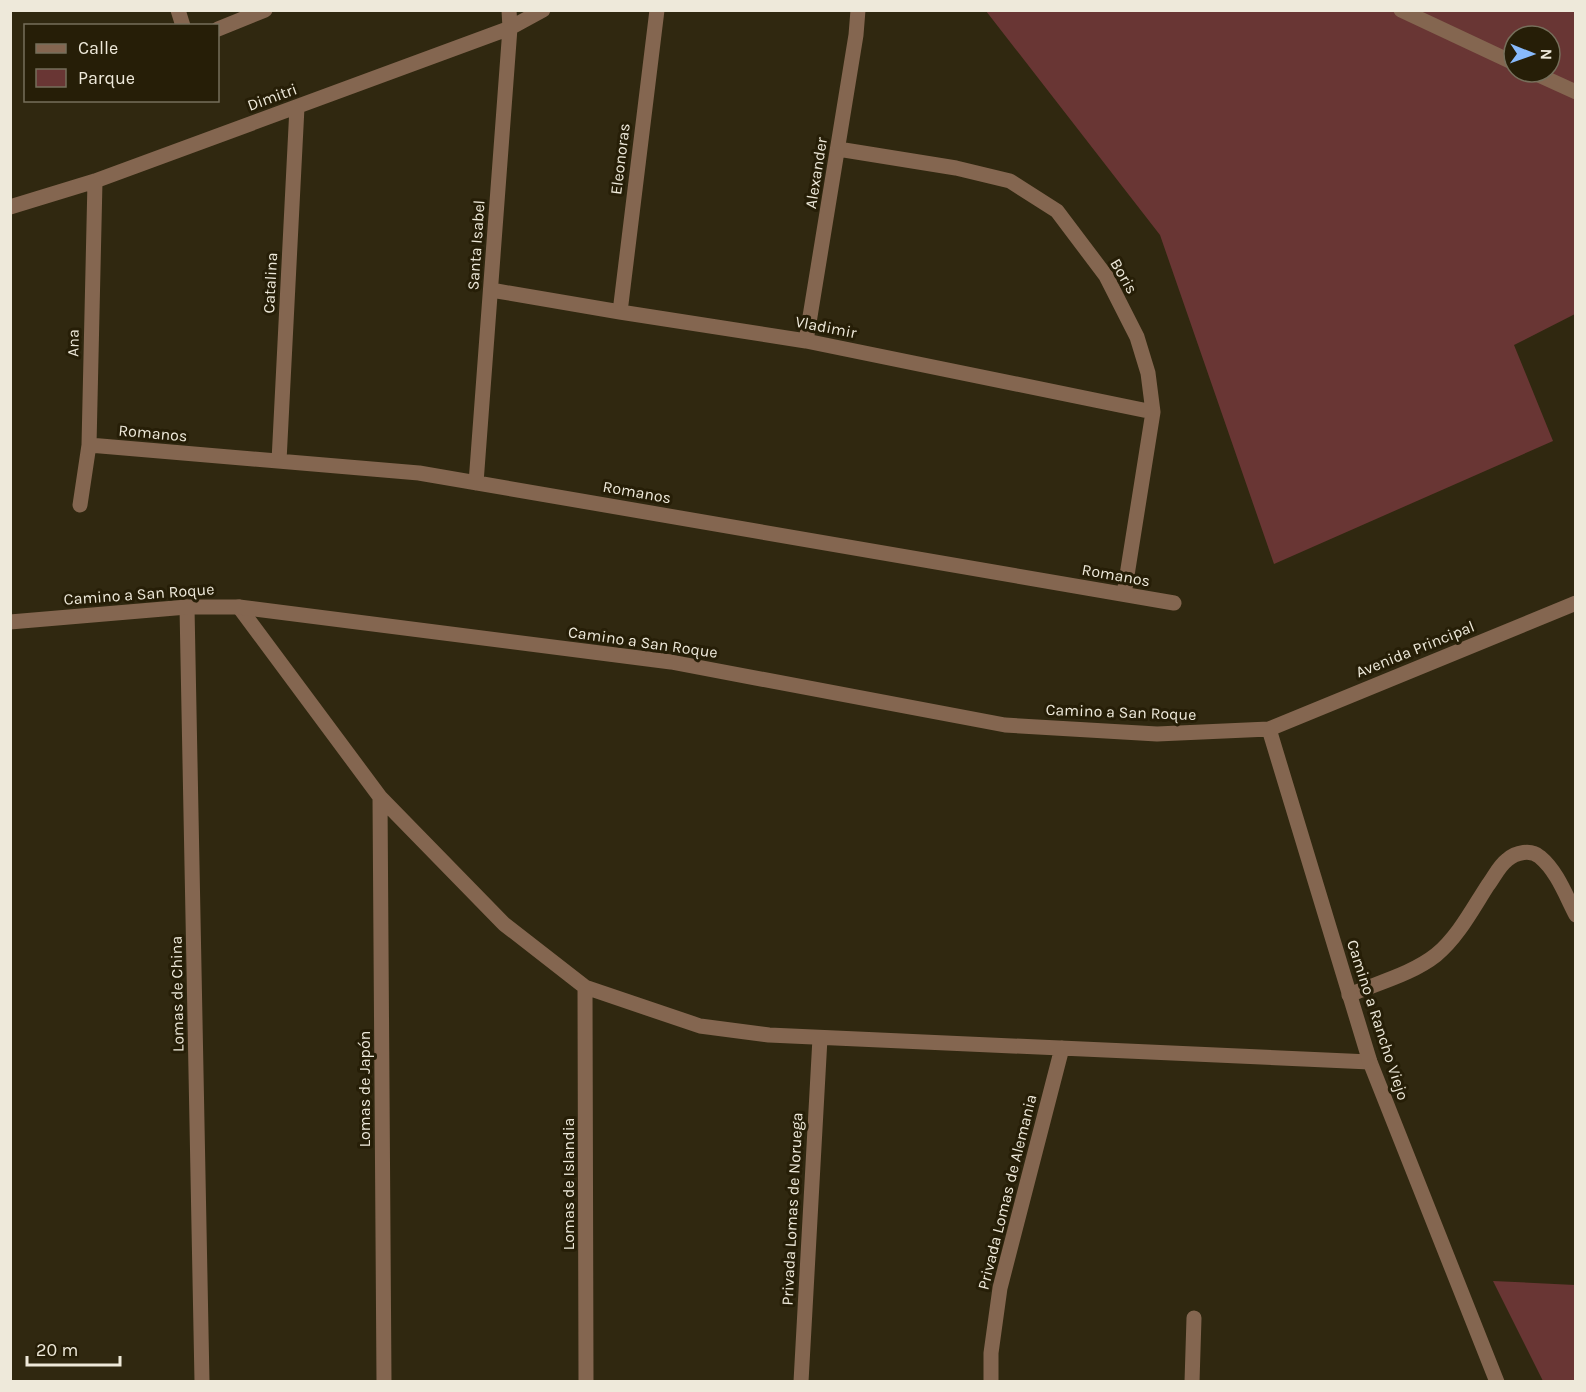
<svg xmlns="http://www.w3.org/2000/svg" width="1586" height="1392" font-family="Karla,sans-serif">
<rect width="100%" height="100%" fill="#302810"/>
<path fill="#693634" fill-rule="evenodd" d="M 986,11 L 1575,11 L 1575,314 L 1514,345 L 1553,441 L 1274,564 L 1160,235 ZM 1514,36 L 1550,36 L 1550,72 L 1514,72 Z
M 1493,1281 L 1575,1285 L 1575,1381 L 1543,1381 Z"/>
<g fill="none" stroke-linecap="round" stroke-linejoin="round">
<path stroke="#846650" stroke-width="15" d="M 178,10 L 183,26
M 1401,10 L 1514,63
M 218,29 L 265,10
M 1532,72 L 1576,92"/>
<path stroke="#846650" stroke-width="15" d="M 838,149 L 956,168 L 1010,181 L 1057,211 L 1106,276 L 1137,337 L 1148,373 L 1153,412 L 1124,594
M 10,207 L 95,181 L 510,28 L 543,10
M 491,290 L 620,312 L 806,341 L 1153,412
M 620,312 L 657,10
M 806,341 L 856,35 L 858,10
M 89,445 L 419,473 L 1174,603
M 279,461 L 297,107
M 476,483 L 510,28 L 509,10
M 80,505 L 89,445 L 95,181
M 187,607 L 202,1382
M 239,607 L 380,797 L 504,924 L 585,987 L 700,1026 L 769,1035 L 1370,1062
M 380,797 L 384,1382
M 585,987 L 586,1382
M 1349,995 C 1377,983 1412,974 1436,955 C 1458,937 1473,908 1488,885 C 1494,877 1499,866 1507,860 C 1516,852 1531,849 1540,857 C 1557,871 1566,896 1576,915
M 801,1382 L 820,1038
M 991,1382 L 991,1353 L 1000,1288 L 1062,1048
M 1192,1382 L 1194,1318"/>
<path stroke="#846650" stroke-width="15" d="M 10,622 L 187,607 L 239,607 L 671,662 L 1005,725 L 1157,734 L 1269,729 L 1576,603
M 1269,729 L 1370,1062 L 1497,1382"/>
</g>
<g text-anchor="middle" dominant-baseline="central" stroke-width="6" stroke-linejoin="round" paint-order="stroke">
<g font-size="16" fill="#eee9da" stroke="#261e07">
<text transform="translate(272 97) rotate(-20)">Dimitri</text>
<text transform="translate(620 159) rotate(-83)">Eleonoras</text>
<text transform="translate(816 173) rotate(-81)">Alexander</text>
<text transform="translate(476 245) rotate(-86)">Santa Isabel</text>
<text transform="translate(1124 276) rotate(60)">Boris</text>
<text transform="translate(270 283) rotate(-87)">Catalina</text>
<text transform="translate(826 327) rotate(11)">Vladimir</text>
<text transform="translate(73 343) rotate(-89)">Ana</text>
<text transform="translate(153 433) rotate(5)">Romanos</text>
<text transform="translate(637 492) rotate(10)">Romanos</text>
<text transform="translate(1116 575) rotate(10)">Romanos</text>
<text transform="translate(139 594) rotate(-4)">Camino a San Roque</text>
<text transform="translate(643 642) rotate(8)">Camino a San Roque</text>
<text transform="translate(1415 649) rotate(-22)">Avenida Principal</text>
<text transform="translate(1121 712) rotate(2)">Camino a San Roque</text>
<text transform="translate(177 994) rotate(-91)">Lomas de China</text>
<text transform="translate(1378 1020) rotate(72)">Camino a Rancho Viejo</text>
<text transform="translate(364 1089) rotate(-90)">Lomas de Japón</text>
<text transform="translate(568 1184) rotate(-90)">Lomas de Islandia</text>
<text transform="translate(1007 1192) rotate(-76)">Privada Lomas de Alemania</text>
<text transform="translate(792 1209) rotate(-87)">Privada Lomas de Noruega</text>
</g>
</g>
<rect width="1586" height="1392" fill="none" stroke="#eee9da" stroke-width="24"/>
<rect x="24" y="24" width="195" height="78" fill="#261e07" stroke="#766f5b" stroke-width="1.5"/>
<rect x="36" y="44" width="30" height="9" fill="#846650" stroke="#766f5b" stroke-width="1.5"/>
<text x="78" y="54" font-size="18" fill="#eee9da">Calle</text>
<rect x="36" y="69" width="30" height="18" fill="#693634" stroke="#766f5b" stroke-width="1.5"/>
<text x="78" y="84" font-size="18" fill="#eee9da">Parque</text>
<g transform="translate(1532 54) rotate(91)"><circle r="28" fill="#261e07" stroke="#766f5b" stroke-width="1.5"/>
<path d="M0-4.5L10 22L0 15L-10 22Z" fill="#88bafc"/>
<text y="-9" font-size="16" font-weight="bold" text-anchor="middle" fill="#eee9da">N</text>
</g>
<path d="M27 1356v9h93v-9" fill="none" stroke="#eee9da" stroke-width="3"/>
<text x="36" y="1356" font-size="18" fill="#eee9da" stroke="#261e07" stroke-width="4.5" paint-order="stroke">20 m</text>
</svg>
